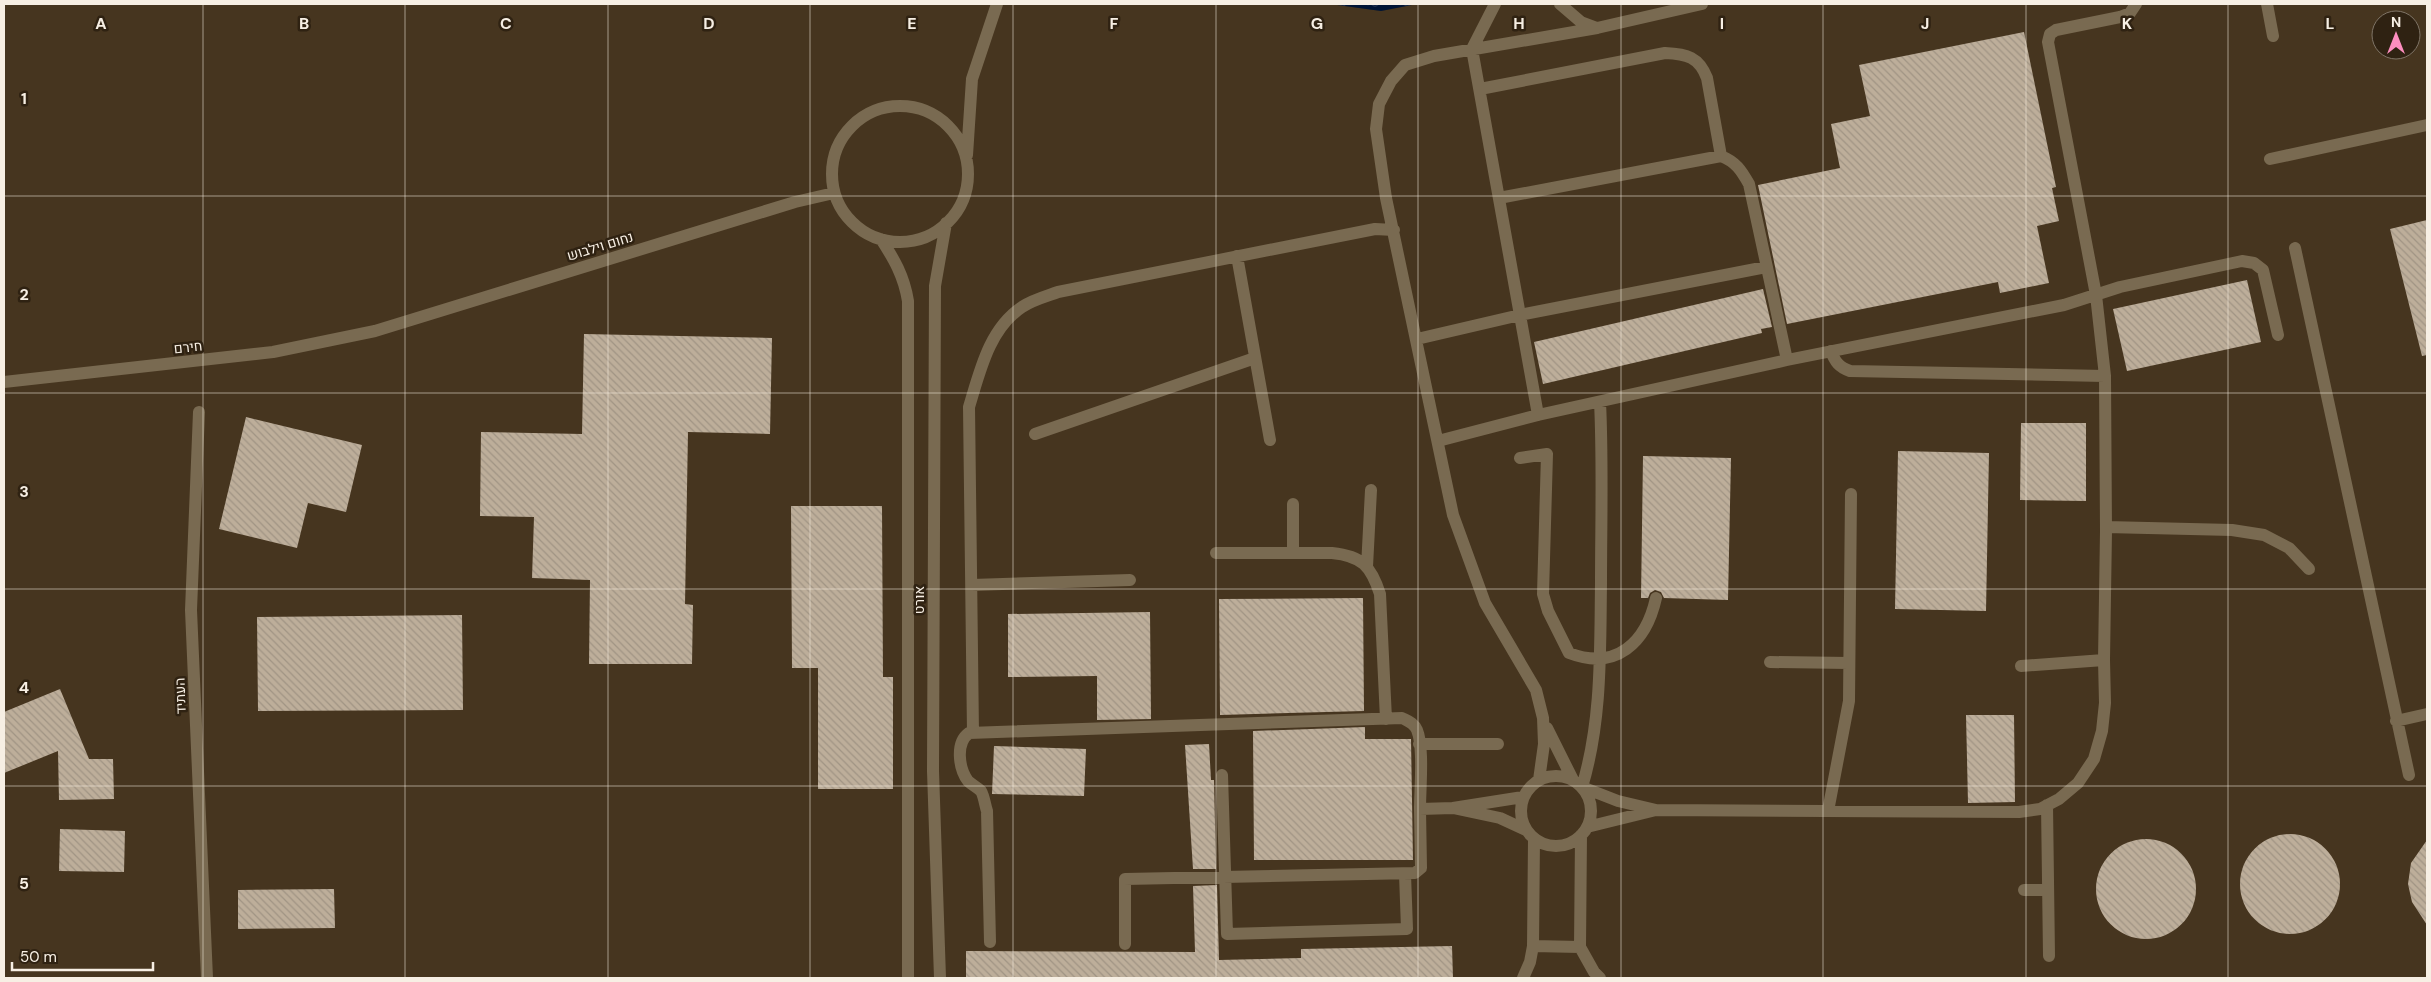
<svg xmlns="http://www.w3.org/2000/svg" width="2431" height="982" font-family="'DM Sans',Heebo,sans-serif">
<defs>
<pattern id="water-ripples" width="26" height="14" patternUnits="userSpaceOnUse" patternTransform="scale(1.25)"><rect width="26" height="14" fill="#001435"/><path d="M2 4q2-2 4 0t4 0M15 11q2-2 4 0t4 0" fill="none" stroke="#263652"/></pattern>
<pattern id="building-back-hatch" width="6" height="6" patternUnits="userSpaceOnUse" patternTransform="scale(1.25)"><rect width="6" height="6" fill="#bdae9a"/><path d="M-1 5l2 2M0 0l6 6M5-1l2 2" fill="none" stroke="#a09484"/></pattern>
</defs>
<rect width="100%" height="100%" fill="#392c1c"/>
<path fill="#46351f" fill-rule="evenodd" d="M 4,4 L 1330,4 L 1381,11 L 1417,4 L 2427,4 L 2427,978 L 4,978 ZM 2381,20 L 2411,20 L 2411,50 L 2381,50 Z"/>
<path fill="url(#water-ripples)" d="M 1330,4 L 1417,4 L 1381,11 Z"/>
<path fill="url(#building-back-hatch)" d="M 2024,32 L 2056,187 L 2052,188 L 2059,221 L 2037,226 L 2049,283 L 2000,293 L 1998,282 L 1787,324 L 1758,185 L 1840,168 L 1831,124 L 1870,116 L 1859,65 Z
M 2427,220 L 2427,355 L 2422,356 L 2390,229 Z
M 2247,280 L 2261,342 L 2127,371 L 2113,309 Z
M 1763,289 L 1772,327 L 1761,329 L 1762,333 L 1543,384 L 1534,342 Z
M 584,334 L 772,338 L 770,434 L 688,432 L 685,604 L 693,605 L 692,664 L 589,664 L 590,580 L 532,578 L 534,517 L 480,516 L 481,432 L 582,434 Z
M 246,417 L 362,445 L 346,512 L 308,503 L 297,548 L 219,529 Z
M 2021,423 L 2086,423 L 2086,501 L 2020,500 Z
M 1898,451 L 1989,453 L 1986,611 L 1895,609 Z
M 1643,456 L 1731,458 L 1728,600 L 1664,598 L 1661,592 L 1655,590 L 1650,593 L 1648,598 L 1641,598 Z
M 791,506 L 882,506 L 883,677 L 893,677 L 893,789 L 818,789 L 818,668 L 792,668 Z
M 1363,598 L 1364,711 L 1220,715 L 1219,599 Z
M 1150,612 L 1151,719 L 1097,720 L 1097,676 L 1008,677 L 1008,614 Z
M 462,615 L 463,710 L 258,711 L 257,617 Z
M 60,689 L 89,759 L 113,759 L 114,799 L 59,800 L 58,751 L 4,773 L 4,712 Z
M 1966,715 L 2014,715 L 2015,802 L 1968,803 Z
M 1365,727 L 1365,739 L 1411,739 L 1413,860 L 1254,860 L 1253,731 Z
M 1209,744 L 1211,780 L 1214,780 L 1216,869 L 1193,869 L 1185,745 Z
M 994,746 L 1086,749 L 1084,796 L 992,794 Z
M 60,829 L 125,831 L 124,872 L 59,871 Z
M2240 884a50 50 0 1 1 100 0a50 50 0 1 1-100 0Z
M2096 889a50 50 0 1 1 100 0a50 50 0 1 1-100 0Z
M 2427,840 L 2427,925 L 2412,902 L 2408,884 L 2411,863 Z
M 1217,885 L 1219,960 L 1301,958 L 1301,949 L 1452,946 L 1453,978 L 966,978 L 966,951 L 1195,952 L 1193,886 Z
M 334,889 L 335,928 L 238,929 L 238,890 Z"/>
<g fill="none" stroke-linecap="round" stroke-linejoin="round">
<path stroke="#796a51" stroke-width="12" d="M 1495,4 L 1472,49 L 1538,415
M 1560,4 L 1581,22 L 1597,28
M 2267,4 L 2273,36
M 1480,89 L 1665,53 C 1687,54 1699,57 1707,78 L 1721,156
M832 174a68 68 0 1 1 136 0a68 68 0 1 1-136 0Z
M 967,155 L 972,79 L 997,4
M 2270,159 L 2427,125
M 1499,198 L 1721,156 C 1736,162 1741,170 1749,184 L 1787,360
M 881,239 C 894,259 904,276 908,301 L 908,978
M 2295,248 L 2409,775
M 1237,256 L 1270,440
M 1417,339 L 1520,315 L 1766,267
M 1831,351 C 1835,362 1839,367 1850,371 L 2105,376
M 4,382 L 273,352 L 375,331 L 795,202 L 834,193
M 199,412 L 191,610 L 207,978
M 1035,434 L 1255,358
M 1438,441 L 1538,415 L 1787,360 L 2064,305 L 2120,287 L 2242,261 L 2254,263 L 2263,270 L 2278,335
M 1520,458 L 1547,454 L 1543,594 L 1548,611 L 1569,653 C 1616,671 1646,643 1656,598
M 1293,504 L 1293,552
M 2106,527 L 2232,530 L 2264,535 L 2289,548 L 2309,569
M 1216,553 L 1332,553 C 1362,556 1371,566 1380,594 L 1386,719
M 1367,567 L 1371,490
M 972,585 L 1130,580
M 1770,662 L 1849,663
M 2021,666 L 2104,660
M 2396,721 L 2427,714
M 1547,728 L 1573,780
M 973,733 L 969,407 C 980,371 989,329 1022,307 C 1032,300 1047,296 1058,292 L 1375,229 L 1394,230
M 1419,744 L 1498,744
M 1222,775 L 1227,934 L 1407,929 L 1405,874
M1521 811a35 35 0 1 1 70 0a35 35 0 1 1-70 0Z
M 1539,780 L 1544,744 L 1543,718 L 1536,690 L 1485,603 L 1453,515 L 1386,198 L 1376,129 L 1379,104 L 1391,81 L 1405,65 L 1434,56 L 1597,28 L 1702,4
M 1523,797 L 1453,808 L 1500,818 L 1526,830
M 2047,805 L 2049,956
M 1656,810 L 2019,812 L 2040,809 L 2059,799 L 2078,783 L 2094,759 L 2102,731 L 2105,703 L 2104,660 L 2106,531 L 2105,376 L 2096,295 L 2048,42 L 2050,34 L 2056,30 L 2120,17 L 2130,13 L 2136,4
M 1828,811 L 1849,701 L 1851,494
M 1587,827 L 1656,810 L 1618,801 L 1582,787 C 1602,721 1600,652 1601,584 C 1601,523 1603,462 1600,402
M 1581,835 L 1580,947 L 1594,972 L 1600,978
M 2024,890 L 2048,890
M 990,942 L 987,811 C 985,805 984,796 981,791 C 977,787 972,785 968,781 C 959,769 955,743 969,733 L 1402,718 C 1408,721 1414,723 1417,730 C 1424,747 1420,789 1420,809 L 1453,808
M 1125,944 L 1125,879 L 1415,873 L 1421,868 L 1420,809
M 1533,946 L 1580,947
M 940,978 L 933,771 L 935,286 L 946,223
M 1523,978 L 1530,962 L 1533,946 L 1534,839"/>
</g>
<path fill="none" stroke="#f7efe4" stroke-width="1" stroke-opacity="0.55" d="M 203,4 L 203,978M 405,4 L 405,978M 608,4 L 608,978M 810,4 L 810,978M 1013,4 L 1013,978M 1216,4 L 1216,978M 1418,4 L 1418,978M 1621,4 L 1621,978M 1823,4 L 1823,978M 2026,4 L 2026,978M 2228,4 L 2228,978M 4,196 L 2427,196M 4,393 L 2427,393M 4,589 L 2427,589M 4,786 L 2427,786"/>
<g text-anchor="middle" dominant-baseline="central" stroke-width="5" stroke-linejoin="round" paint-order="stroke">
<g font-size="14" fill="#f7efe4" stroke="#2f2212">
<text transform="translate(600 246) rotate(-17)">נחום וילבוש</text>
<text transform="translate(188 347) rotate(-6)">חירם</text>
<text transform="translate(919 600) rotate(-90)">אורט</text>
<text transform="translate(180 696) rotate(-92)">העתיד</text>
</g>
</g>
<g font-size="16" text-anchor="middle" font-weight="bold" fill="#f7efe4" stroke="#2f2212" stroke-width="5" stroke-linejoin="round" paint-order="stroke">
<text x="101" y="29">A</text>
<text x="304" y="29">B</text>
<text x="506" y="29">C</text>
<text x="709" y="29">D</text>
<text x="912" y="29">E</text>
<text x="1114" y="29">F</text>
<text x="1317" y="29">G</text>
<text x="1519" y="29">H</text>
<text x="1722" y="29">I</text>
<text x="1925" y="29">J</text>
<text x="2127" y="29">K</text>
<text x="2330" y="29">L</text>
<text x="24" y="104">1</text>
<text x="24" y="300">2</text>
<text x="24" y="497">3</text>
<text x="24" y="693">4</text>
<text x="24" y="889">5</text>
</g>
<rect width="2431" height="982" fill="none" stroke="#f7efe4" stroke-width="10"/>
<g transform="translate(2396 35)"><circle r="24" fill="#2f2212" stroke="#7f7466"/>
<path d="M0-4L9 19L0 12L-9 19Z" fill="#fd8ebf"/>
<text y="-8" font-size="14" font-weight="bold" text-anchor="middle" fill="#f7efe4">N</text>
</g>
<path d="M12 962v8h141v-8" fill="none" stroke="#f7efe4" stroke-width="2.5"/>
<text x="20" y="962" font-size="15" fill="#f7efe4" stroke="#2f2212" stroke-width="4" paint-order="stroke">50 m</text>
</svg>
